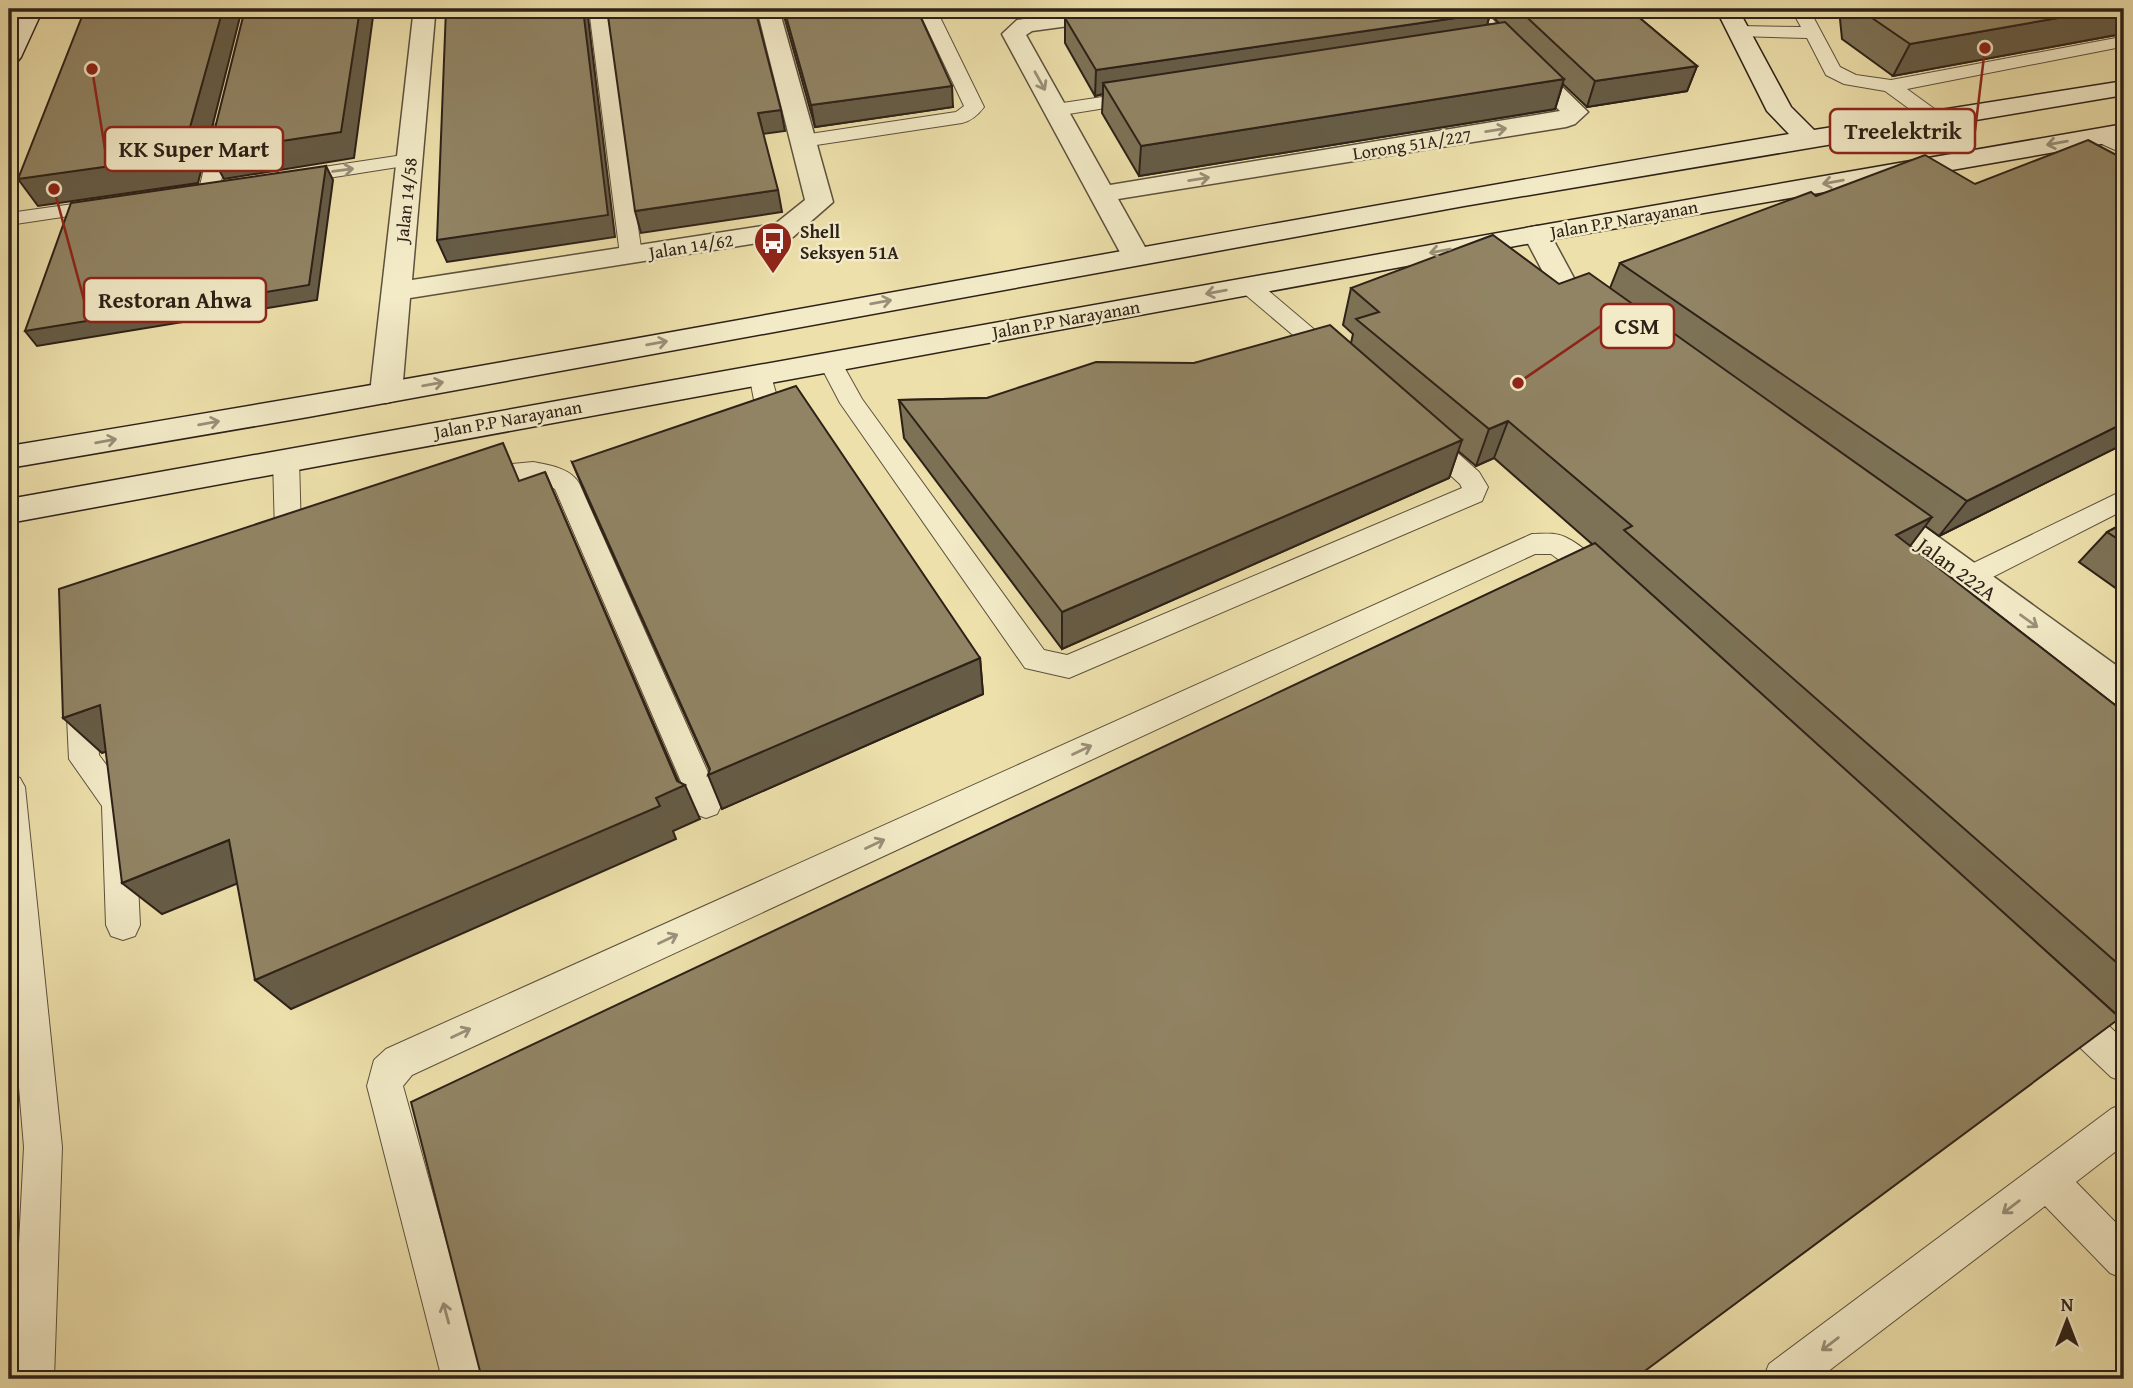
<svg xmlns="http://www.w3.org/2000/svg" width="2133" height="1388" font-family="'Gentium Book Plus',serif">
<rect width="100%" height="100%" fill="#ede0ab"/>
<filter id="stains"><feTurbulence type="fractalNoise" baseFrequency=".00286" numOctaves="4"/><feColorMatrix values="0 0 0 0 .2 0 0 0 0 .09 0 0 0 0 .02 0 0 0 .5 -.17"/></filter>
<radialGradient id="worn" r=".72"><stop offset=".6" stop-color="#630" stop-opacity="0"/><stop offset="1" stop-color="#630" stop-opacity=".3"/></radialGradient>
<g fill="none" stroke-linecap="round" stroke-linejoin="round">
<defs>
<path id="lane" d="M 589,9 L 607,9 L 642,255 L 639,260 L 623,260 L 620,255 Z
M 918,9 L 936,9 L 984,107 C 978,115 971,121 962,123 L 803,147 L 796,145 L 793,141 L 796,137 L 803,135 L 956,112 L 964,106 Z
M 1791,9 L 1809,9 L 1840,67 L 1856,75 L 1891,80 L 2116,38 L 2122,39 L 2124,44 L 2116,48 L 1907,89 L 1940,113 L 1943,117 L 1940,121 L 1926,121 L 1885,91 L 1844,84 L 1826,75 L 1807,38 L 1738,36 L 1729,31 L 1738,26 L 1801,27 Z
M 1142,91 L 1152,97 L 1149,101 L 1056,116 L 1046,110 L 1056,104 Z
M 224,119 L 234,125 L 219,190 L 216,194 L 202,194 L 199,190 L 214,125 Z
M 2100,130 L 2124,140 L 2124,154 L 2093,140 L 2090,136 L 2093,132 Z
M 410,154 L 417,156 L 420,160 L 417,164 L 290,184 L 283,182 L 280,178 L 283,174 L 290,172 Z
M 109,199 L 116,201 L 120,205 L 116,209 L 9,225 L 9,213 Z
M 1249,279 L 1257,281 L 1342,353 L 1346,358 L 1342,363 L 1334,366 L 1326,363 L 1241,291 L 1238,286 L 1241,281 Z
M 830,353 L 838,356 L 862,399 L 1044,650 L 1067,655 L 1462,488 L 1460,484 L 1415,443 L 1411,437 L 1415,431 L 1424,429 L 1433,431 L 1479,472 L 1488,487 L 1482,501 L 1069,678 L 1025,668 L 840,403 L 818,361 L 822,356 Z
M 761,366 L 769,369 L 780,407 C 771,421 749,427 733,423 L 730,417 L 733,411 L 755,405 L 749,374 L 753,369 Z
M 286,450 L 295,453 L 299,459 L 301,533 L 298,540 L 288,543 L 278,540 L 275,533 L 273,459 L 277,453 Z
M 533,462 C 549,465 570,468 579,483 L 722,804 L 717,814 L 706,818 L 695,814 L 555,489 C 518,467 499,497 469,488 L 465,482 L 469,476 L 512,464 Z
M 2124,490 L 2124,510 L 1979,584 L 1969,587 L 1959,584 L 1955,577 L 1959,570 Z
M 1532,534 C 1543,534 1555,532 1565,537 C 1582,545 1606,566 1615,582 L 1611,589 C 1586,597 1570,566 1551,554 L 1535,554 L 412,1075 L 403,1086 L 484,1379 L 442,1379 L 367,1086 L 374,1060 L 386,1049 Z
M 81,685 L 92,689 L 96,697 L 99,755 L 134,802 L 140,925 L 135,936 L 123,940 L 111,936 L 106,925 L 102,806 L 69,759 L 66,697 L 70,689 Z
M 9,774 L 20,778 L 25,787 L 62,1147 L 54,1379 L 12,1379 L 24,1147 L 9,968 Z
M 2065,992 L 2078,997 L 2124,1040 L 2124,1082 L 2111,1077 L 2052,1021 L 2047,1009 L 2052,997 Z
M 2124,1103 L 2124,1145 L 2076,1182 L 2124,1231 L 2124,1279 L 2110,1273 L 2045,1206 L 1818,1379 L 1763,1379 L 1769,1364 L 2111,1109 Z"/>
<path id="street" d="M 417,9 L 439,9 L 435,16 L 412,280 L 775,224 L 805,200 L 757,9 L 779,9 L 833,202 L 793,237 L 783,239 L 410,298 L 402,393 L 397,400 L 386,403 L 375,400 L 370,393 L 413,16 Z
M 1094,9 L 1153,9 L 1150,14 L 1142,16 L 1032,31 L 1026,35 L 1110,185 L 1560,111 L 1458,9 L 1482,9 L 1588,112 L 1575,124 L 1566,127 L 1118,199 L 1150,256 L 1146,262 L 1136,265 L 1126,262 L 1122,256 L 1002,34 L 1017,20 Z
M 1537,226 L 1547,228 L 1575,280 L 1613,307 L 1618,313 L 1613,319 L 1603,322 L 1593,319 L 1553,291 L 1523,234 L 1527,228 Z
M 1874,496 L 1886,499 L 2124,671 L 2124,706 L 2110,702 L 1862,517 L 1857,508 L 1862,499 Z"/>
<path id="secondary" d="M 21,9 L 43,9 L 21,57 L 17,62 L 9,64 L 9,33 Z
M 1716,9 L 1738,9 L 1791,107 L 1814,130 L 2124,81 L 2124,95 L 1464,206 L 308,417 L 9,468 L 9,446 C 604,349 1195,234 1789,134 L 1767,111 Z
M 2124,124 L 2124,140 L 1537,242 L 9,523 L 9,499 L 1537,226 Z"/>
</defs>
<use href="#lane" stroke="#5d513d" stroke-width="2"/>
<use href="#street" stroke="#5d513d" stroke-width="3"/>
<use href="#secondary" stroke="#2d2118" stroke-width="3"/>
<use href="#lane" fill="#f3ebc8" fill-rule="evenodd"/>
<use href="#street" fill="#f3ebc8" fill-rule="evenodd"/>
<use href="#secondary" fill="#f3ebc8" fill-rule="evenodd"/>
</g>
<path fill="#7d7256" stroke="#2d2118" stroke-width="2" fill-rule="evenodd" d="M 782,9 L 917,9 L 953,107 L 815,127 Z
M 1131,9 L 1629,9 L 1697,66 L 1687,91 L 1587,107 L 1563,84 L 1555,109 L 1139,176 L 1102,113 L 1103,94 L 1095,96 L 1065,43 L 1065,18 ZM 1490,14 L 1499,23 L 1487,25 Z
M 1839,9 L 2124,9 L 2124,37 L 2116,35 L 1893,76 L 1842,39 Z
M 2124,159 L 2124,444 L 1939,536 L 1925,526 L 1910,546 L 2124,712 L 2124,1011 L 2117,1015 L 1592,544 L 1494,458 L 1476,466 L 1458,451 L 1449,478 L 1062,649 L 904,438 L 899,400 L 987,398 L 1194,363 L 1351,343 L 1353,334 L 1343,325 L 1351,288 L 1559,284 L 1610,288 L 1620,263 L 1816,196 L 1975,184 Z
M 572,462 L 980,658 L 983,694 L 722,809 L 710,771 L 588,500 Z
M 2124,523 L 2124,594 L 2079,562 L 2107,532 Z"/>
<path fill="#665c46" stroke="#2d2118" stroke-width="2" d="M 223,9 L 242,9 L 198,183 L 38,206 L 18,179 Z
M 360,9 L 374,9 L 354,158 L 224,179 L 209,152 Z
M 583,9 L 587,9 L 615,237 L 447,262 L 437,240 Z
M 2109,9 L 2124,9 L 2124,22 L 2116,35 L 1893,76 L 1910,44 Z
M 1490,13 L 1484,38 L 1103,83 L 1103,94 L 1095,96 L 1096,70 Z
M 1697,66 L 1687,91 L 1587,107 L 1595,81 Z
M 1564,79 L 1555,109 L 1139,176 L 1141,146 Z
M 952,86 L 953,107 L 815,127 L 811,105 Z
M 781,110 L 785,131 L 763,134 L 758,113 Z
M 326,166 L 333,180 L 317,300 L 37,346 L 25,331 Z
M 778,190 L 782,212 L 641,233 L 635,211 Z
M 1508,421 L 1494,458 L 1476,466 L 1489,429 Z
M 2124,423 L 2124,444 L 1939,536 L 1967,501 Z
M 1462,440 L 1449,478 L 1062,649 L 1062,612 Z
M 545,472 L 681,787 L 685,785 L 700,819 L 673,831 L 676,839 L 291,1009 L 255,980 L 656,798 Z
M 1932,517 L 1904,554 L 1896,535 Z
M 980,658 L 983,694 L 722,809 L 708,775 Z
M 100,705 L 136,740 L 102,753 L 63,718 Z
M 229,840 L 263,873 L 162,914 L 122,883 Z"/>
<path fill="#918464" stroke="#2d2118" stroke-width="2" d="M 85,9 L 223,9 L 182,156 L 18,179 Z
M 245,9 L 360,9 L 341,132 L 209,152 Z
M 446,9 L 583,9 L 608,215 L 437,240 Z
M 607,9 L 755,9 L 781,110 L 758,113 L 778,190 L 635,211 Z
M 784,9 L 917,9 L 952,86 L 811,105 Z
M 1131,9 L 1486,9 L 1490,13 L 1096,70 L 1065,18 Z
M 1518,9 L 1549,9 L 1559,18 L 1573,18 L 1578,13 L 1576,9 L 1629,9 L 1697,66 L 1595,81 Z
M 1859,9 L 2109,9 L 1910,44 Z
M 1505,22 L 1564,79 L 1141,146 L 1103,83 Z
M 2088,140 L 2124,159 L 2124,423 L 1967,501 L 1620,263 L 1811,192 L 1816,196 L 1925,155 L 1975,184 Z
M 326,166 L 309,285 L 25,331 L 71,203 Z
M 1493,235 L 1559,284 L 1589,273 L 1932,517 L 1896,535 L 2124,712 L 2124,969 L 1624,530 L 1632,526 L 1508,421 L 1489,429 L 1356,319 L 1379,312 L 1351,288 Z
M 1330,325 L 1462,440 L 1062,612 L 899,400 L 987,398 L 1096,362 L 1194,363 Z
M 796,386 L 980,658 L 708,775 L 710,769 L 572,462 Z
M 503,443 L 519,481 L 545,472 L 677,781 L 685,785 L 656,798 L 660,806 L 255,980 L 229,840 L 122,883 L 100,705 L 63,718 L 59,589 Z
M 2124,523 L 2124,543 L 2107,532 Z
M 1595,543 L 2120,1018 L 1634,1379 L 482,1379 L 411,1102 Z"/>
<defs><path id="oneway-shaft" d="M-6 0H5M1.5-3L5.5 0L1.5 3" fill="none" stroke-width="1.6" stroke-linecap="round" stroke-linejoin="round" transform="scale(1.75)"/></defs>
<g stroke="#9a9079">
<use href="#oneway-shaft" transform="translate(1040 81) rotate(61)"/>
<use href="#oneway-shaft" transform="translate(1496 130) rotate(-9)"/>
<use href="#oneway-shaft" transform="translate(2057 143) rotate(170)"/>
<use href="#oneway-shaft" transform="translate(343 170) rotate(-8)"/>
<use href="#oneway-shaft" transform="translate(1199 179) rotate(-9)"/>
<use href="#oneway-shaft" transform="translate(1833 182) rotate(170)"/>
<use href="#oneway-shaft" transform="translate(1440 251) rotate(170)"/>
<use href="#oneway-shaft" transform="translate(1216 292) rotate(170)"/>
<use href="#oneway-shaft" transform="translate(881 302) rotate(-10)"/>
<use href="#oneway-shaft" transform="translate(657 343) rotate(-10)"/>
<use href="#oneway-shaft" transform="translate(433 384) rotate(-10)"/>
<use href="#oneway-shaft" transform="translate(209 423) rotate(-10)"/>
<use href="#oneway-shaft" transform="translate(106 441) rotate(-10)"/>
<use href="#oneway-shaft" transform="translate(2029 621) rotate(36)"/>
<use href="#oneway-shaft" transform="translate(1082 750) rotate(-25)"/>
<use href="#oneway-shaft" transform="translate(875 844) rotate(-25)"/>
<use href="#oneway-shaft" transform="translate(668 939) rotate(-25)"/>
<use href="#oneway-shaft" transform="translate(461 1033) rotate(-25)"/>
<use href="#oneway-shaft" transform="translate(2011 1207) rotate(143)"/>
<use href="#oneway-shaft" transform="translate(446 1313) rotate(-105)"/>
<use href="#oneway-shaft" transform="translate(1830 1344) rotate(143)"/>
</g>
<defs>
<symbol id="bus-pin" viewBox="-11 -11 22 30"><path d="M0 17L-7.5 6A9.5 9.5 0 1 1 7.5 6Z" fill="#8f2418" stroke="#f3ebc8"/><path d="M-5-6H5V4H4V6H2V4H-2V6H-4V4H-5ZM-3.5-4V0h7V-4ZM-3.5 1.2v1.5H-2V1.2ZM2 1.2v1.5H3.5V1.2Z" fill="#fff"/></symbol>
</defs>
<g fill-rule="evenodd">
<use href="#bus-pin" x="751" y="219" width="44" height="60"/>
</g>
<g text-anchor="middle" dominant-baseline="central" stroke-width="5" stroke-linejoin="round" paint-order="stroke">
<g font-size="18" fill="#2d2118" stroke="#f3ebc8">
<text transform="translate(1412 144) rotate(-9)">Lorong 51A/227</text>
<text transform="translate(406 200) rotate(-84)">Jalan 14/58</text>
<text transform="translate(1624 219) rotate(-10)">Jalan P.P Narayanan</text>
<text transform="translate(691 246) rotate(-9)">Jalan 14/62</text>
<text transform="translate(1066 319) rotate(-10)">Jalan P.P Narayanan</text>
<text transform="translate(508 419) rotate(-10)">Jalan P.P Narayanan</text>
</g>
<g font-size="18" font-weight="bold" fill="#2d2118" stroke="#f3ebc8" text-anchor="start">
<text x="800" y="231">Shell<tspan x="800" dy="21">Seksyen 51A</tspan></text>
</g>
<g font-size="21" fill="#2d2118" stroke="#f3ebc8">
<text transform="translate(1957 569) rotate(36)">Jalan 222A</text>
</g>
</g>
<path fill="none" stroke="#8f2418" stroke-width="2.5" d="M1985 48L1975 131M92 69L105 149M54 189L84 300M1518 383L1601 326"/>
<g fill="#8f2418" stroke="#f3ebc8" stroke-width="2.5">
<circle cx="1985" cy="48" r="7"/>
<circle cx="92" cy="69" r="7"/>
<circle cx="54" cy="189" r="7"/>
<circle cx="1518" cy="383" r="7"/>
</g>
<g fill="#f3ebc8" stroke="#8f2418" stroke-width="2.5">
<rect x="1830" y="109" width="145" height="44" rx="7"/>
<rect x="105" y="127" width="178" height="44" rx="7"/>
<rect x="84" y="278" width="182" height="44" rx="7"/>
<rect x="1601" y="304" width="73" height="44" rx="7"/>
</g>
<g font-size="23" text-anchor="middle" font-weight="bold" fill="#2d2118">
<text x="1903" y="139">Treelektrik</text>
<text x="194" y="157">KK Super Mart</text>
<text x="175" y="308">Restoran Ahwa</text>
<text x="1637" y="334">CSM</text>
</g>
<rect width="2133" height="1388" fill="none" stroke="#ede0ab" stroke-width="35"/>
<rect x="10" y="10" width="2112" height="1367" fill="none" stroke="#2d2118" stroke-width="3.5"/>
<rect x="18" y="18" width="2098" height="1353" fill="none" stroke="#2d2118" stroke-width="2"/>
<g transform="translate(2067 1321)" stroke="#f3ebc8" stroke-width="5" paint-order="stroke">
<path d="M0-5L12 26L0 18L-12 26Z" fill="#2d2118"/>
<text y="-10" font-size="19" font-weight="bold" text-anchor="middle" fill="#2d2118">N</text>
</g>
<rect width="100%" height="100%" filter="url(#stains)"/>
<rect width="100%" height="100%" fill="url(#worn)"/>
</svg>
